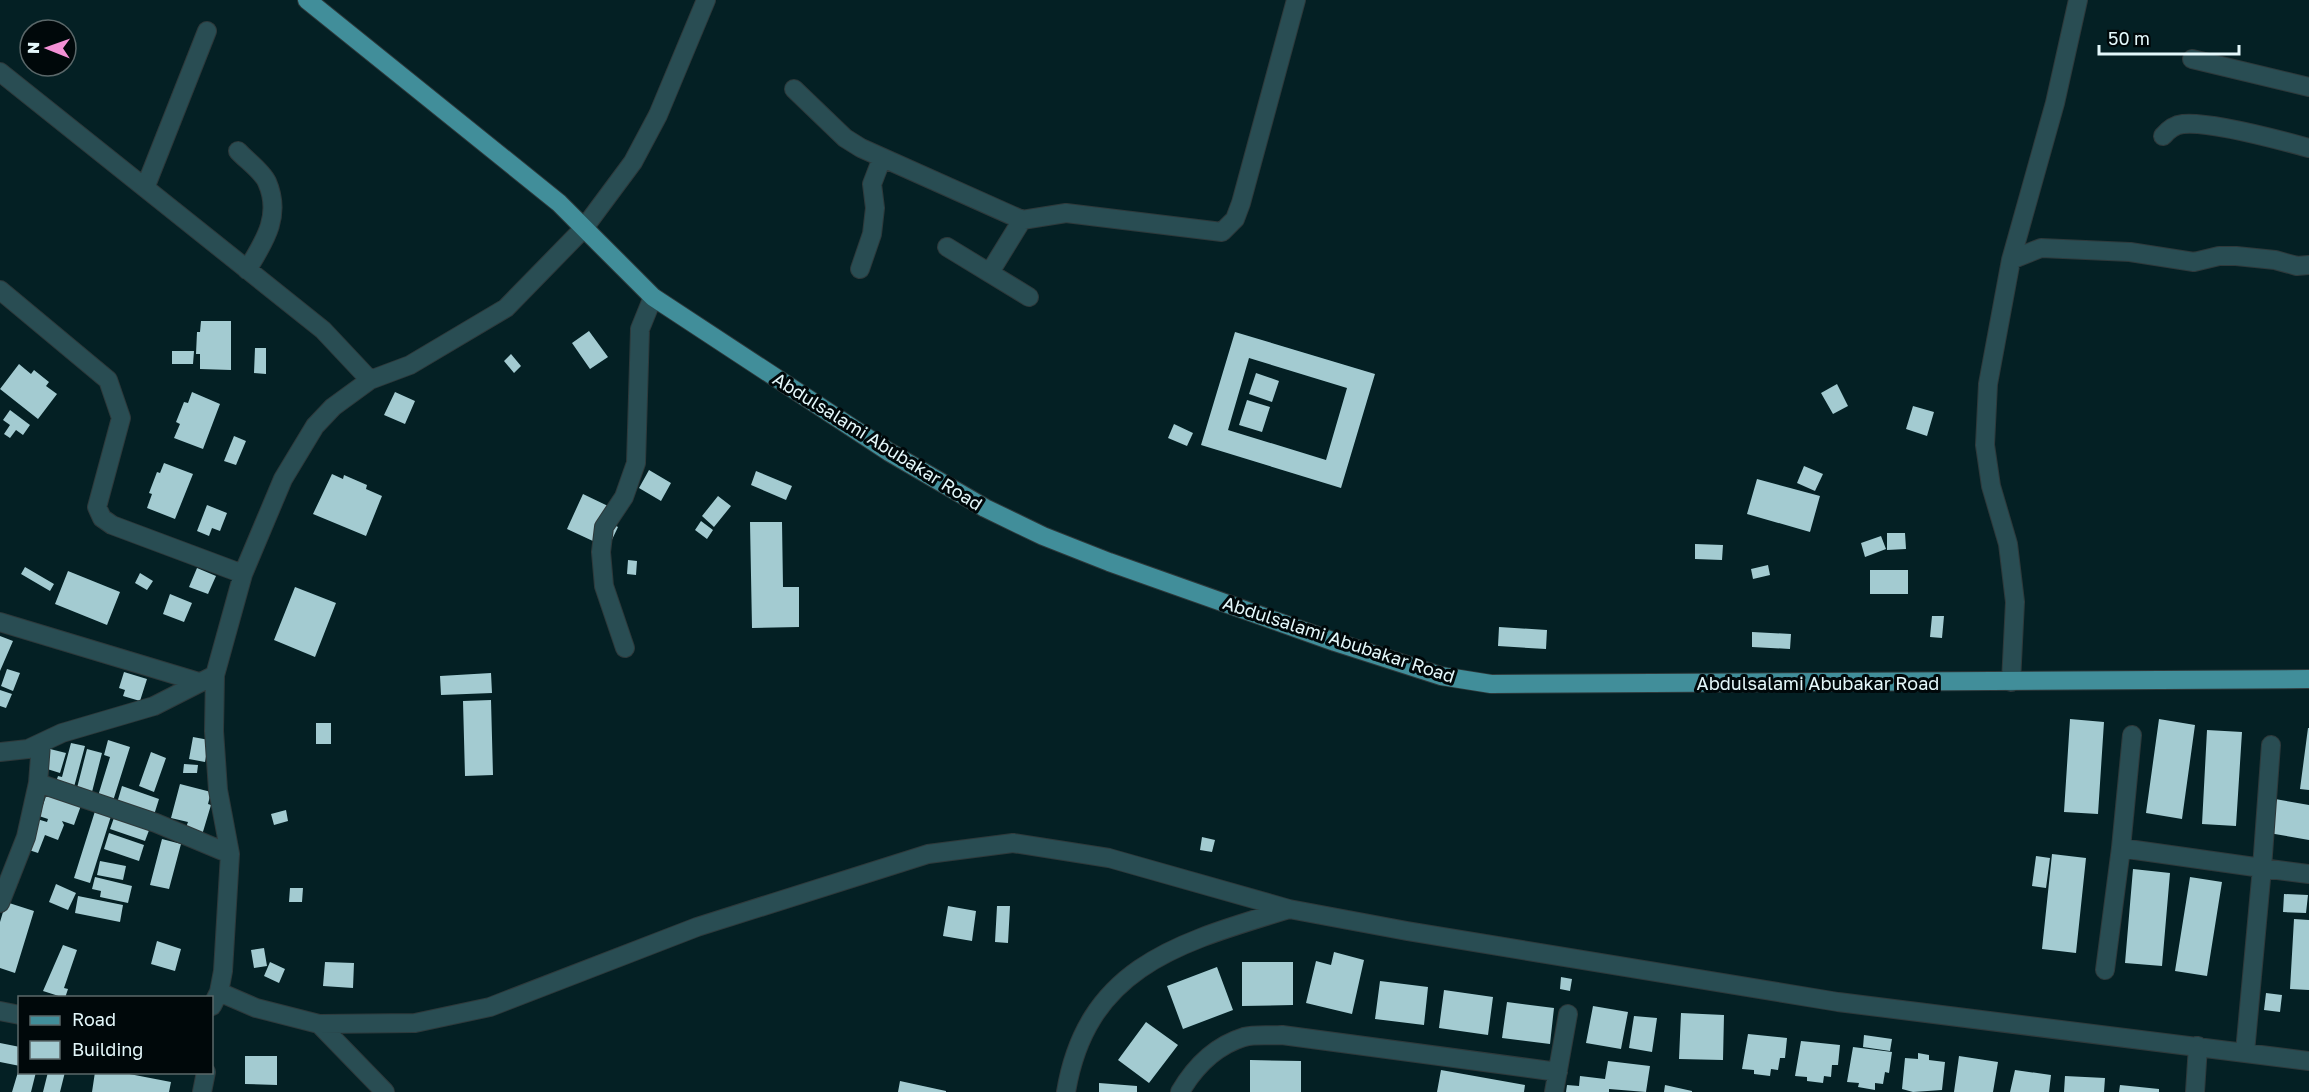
<svg xmlns="http://www.w3.org/2000/svg" width="2309" height="1092" font-family="'Golos Text',sans-serif">
<rect width="100%" height="100%" fill="#042024"/>
<path fill="#a3cbd1" fill-rule="evenodd" d="M 201,321 L 231,321 L 231,370 L 200,369 L 200,354 L 196,354 L 197,332 L 200,332 Z
M 589,331 L 608,357 L 590,369 L 572,343 Z
M 1235,332 L 1375,374 L 1341,488 L 1201,445 ZM 1249,358 L 1347,388 L 1326,460 L 1228,430 Z
M 255,348 L 266,348 L 266,374 L 254,373 Z
M 172,351 L 194,351 L 193,364 L 172,364 Z
M 511,354 L 521,366 L 514,373 L 504,361 Z
M 19,364 L 31,374 L 34,370 L 49,382 L 46,386 L 57,394 L 38,419 L 0,389 Z
M 1256,373 L 1279,381 L 1272,402 L 1249,394 Z
M 1837,384 L 1848,406 L 1833,414 L 1821,393 Z
M 192,392 L 220,404 L 203,449 L 174,438 L 180,424 L 176,422 L 184,402 L 188,403 Z
M 395,392 L 415,401 L 405,424 L 384,415 Z
M 1247,400 L 1270,407 L 1262,432 L 1239,425 Z
M 1913,406 L 1934,412 L 1927,436 L 1906,429 Z
M 10,410 L 30,425 L 23,435 L 16,430 L 10,438 L 4,434 L 10,425 L 3,420 Z
M 1174,424 L 1193,433 L 1187,446 L 1168,438 Z
M 234,436 L 246,441 L 236,465 L 224,461 Z
M 164,463 L 193,474 L 175,519 L 147,508 L 152,494 L 149,493 L 157,472 L 160,473 Z
M 1804,466 L 1823,474 L 1815,491 L 1797,483 Z
M 649,470 L 671,483 L 661,501 L 639,488 Z
M 756,471 L 792,486 L 786,500 L 751,485 Z
M 332,474 L 343,479 L 344,475 L 367,485 L 366,489 L 382,496 L 366,536 L 313,514 Z
M 1757,479 L 1820,496 L 1810,532 L 1747,514 Z
M 583,494 L 608,506 L 602,519 L 618,527 L 608,548 L 567,529 Z
M 718,496 L 731,506 L 714,527 L 702,516 Z
M 207,505 L 227,513 L 220,531 L 212,528 L 209,536 L 197,531 Z
M 701,521 L 713,530 L 707,539 L 695,530 Z
M 750,522 L 782,522 L 783,587 L 799,587 L 799,627 L 752,628 Z
M 1887,533 L 1905,533 L 1906,549 L 1887,550 Z
M 1881,536 L 1886,549 L 1865,557 L 1861,543 Z
M 1695,544 L 1723,545 L 1722,560 L 1695,559 Z
M 628,560 L 637,561 L 636,575 L 627,574 Z
M 1768,565 L 1770,575 L 1753,579 L 1751,569 Z
M 25,567 L 54,584 L 50,591 L 21,574 Z
M 197,568 L 216,576 L 208,594 L 189,587 Z
M 1870,570 L 1908,570 L 1908,594 L 1870,594 Z
M 68,571 L 120,592 L 107,625 L 55,604 Z
M 140,573 L 153,581 L 147,590 L 135,583 Z
M 295,587 L 336,603 L 315,657 L 274,640 Z
M 170,594 L 192,603 L 184,622 L 163,614 Z
M 1932,616 L 1944,616 L 1942,638 L 1930,637 Z
M 1499,627 L 1547,630 L 1546,649 L 1498,646 Z
M 1752,632 L 1791,634 L 1790,649 L 1752,647 Z
M 0,636 L 13,641 L 0,671 Z
M 7,669 L 20,673 L 13,691 L 1,686 Z
M 124,672 L 147,679 L 140,701 L 123,696 L 125,690 L 119,688 Z
M 491,673 L 492,693 L 441,695 L 440,676 Z
M 0,690 L 12,694 L 6,708 L 0,706 Z
M 491,700 L 493,775 L 465,776 L 463,701 Z
M 2070,719 L 2104,722 L 2098,814 L 2064,812 Z
M 2159,719 L 2195,725 L 2182,819 L 2146,813 Z
M 316,723 L 331,723 L 331,744 L 316,744 Z
M 2308,728 L 2309,728 L 2309,790 L 2300,789 Z
M 2207,730 L 2242,732 L 2236,826 L 2202,824 Z
M 193,737 L 209,740 L 205,762 L 189,759 Z
M 108,740 L 130,747 L 113,801 L 98,796 L 110,757 L 104,755 Z
M 71,743 L 85,746 L 74,787 L 56,782 L 58,776 L 62,777 Z
M 50,749 L 66,753 L 60,773 L 44,768 Z
M 87,749 L 102,753 L 92,792 L 77,788 Z
M 151,752 L 166,758 L 154,792 L 139,786 Z
M 184,764 L 198,765 L 197,773 L 183,773 Z
M 180,784 L 211,792 L 208,804 L 211,805 L 202,835 L 185,830 L 188,822 L 171,818 Z
M 122,786 L 159,799 L 154,815 L 117,803 Z
M 49,788 L 83,800 L 74,825 L 62,821 L 64,825 L 58,840 L 45,835 L 38,853 L 26,849 L 37,819 L 47,822 L 48,819 L 39,816 Z
M 2275,799 L 2309,805 L 2309,840 L 2269,833 Z
M 96,808 L 112,813 L 90,883 L 74,878 Z
M 286,810 L 288,821 L 274,825 L 271,814 Z
M 116,812 L 151,825 L 145,841 L 110,829 Z
M 109,833 L 144,845 L 139,861 L 104,849 Z
M 1202,837 L 1215,840 L 1212,852 L 1200,850 Z
M 162,839 L 181,844 L 169,889 L 150,885 Z
M 2052,854 L 2086,858 L 2076,953 L 2042,949 Z
M 2036,856 L 2050,858 L 2046,888 L 2032,886 Z
M 100,861 L 126,866 L 123,880 L 97,875 Z
M 2133,869 L 2170,873 L 2162,966 L 2125,963 Z
M 95,877 L 132,886 L 128,903 L 100,897 L 101,891 L 92,889 Z
M 2190,877 L 2222,882 L 2207,976 L 2175,971 Z
M 56,884 L 76,893 L 68,910 L 49,902 Z
M 290,888 L 303,888 L 302,902 L 289,902 Z
M 2284,894 L 2308,895 L 2306,913 L 2283,912 Z
M 78,896 L 123,905 L 120,922 L 75,913 Z
M 6,902 L 34,911 L 15,973 L 0,968 L 0,922 Z
M 948,906 L 976,911 L 972,941 L 943,936 Z
M 997,906 L 1010,906 L 1008,943 L 995,942 Z
M 2294,919 L 2309,920 L 2309,990 L 2290,989 Z
M 157,941 L 181,949 L 175,971 L 151,964 Z
M 63,945 L 77,950 L 64,988 L 68,989 L 65,998 L 43,991 Z
M 264,948 L 267,966 L 254,968 L 251,950 Z
M 1334,952 L 1364,960 L 1352,1014 L 1306,1003 L 1316,961 L 1331,965 Z
M 270,962 L 285,969 L 279,983 L 264,976 Z
M 325,962 L 354,963 L 353,988 L 323,986 Z
M 1242,962 L 1293,962 L 1293,1005 L 1242,1006 Z
M 1217,967 L 1233,1010 L 1183,1029 L 1167,986 Z
M 1561,977 L 1572,979 L 1570,991 L 1560,989 Z
M 1380,981 L 1428,987 L 1424,1025 L 1375,1019 Z
M 1444,990 L 1493,997 L 1488,1035 L 1439,1028 Z
M 2266,993 L 2282,995 L 2280,1012 L 2264,1010 Z
M 1507,1002 L 1554,1008 L 1550,1044 L 1502,1038 Z
M 1593,1006 L 1628,1012 L 1621,1049 L 1586,1043 Z
M 1681,1013 L 1724,1015 L 1723,1060 L 1679,1059 Z
M 1634,1016 L 1657,1018 L 1652,1052 L 1629,1048 Z
M 1146,1022 L 1178,1045 L 1149,1083 L 1118,1060 Z
M 1748,1034 L 1787,1038 L 1785,1058 L 1780,1058 L 1778,1070 L 1771,1069 L 1770,1076 L 1754,1074 L 1754,1070 L 1742,1069 Z
M 1864,1035 L 1892,1039 L 1890,1051 L 1863,1047 Z
M 1801,1041 L 1840,1045 L 1838,1065 L 1832,1065 L 1831,1077 L 1824,1076 L 1823,1083 L 1807,1081 L 1807,1077 L 1795,1076 Z
M 0,1043 L 20,1047 L 20,1066 L 0,1062 Z
M 1853,1047 L 1892,1052 L 1889,1073 L 1885,1072 L 1883,1084 L 1875,1083 L 1875,1090 L 1858,1087 L 1859,1083 L 1847,1082 Z
M 1918,1053 L 1929,1055 L 1929,1060 L 1945,1062 L 1942,1090 L 1913,1092 L 1902,1089 L 1905,1058 L 1918,1059 Z
M 245,1056 L 277,1056 L 277,1085 L 245,1084 Z
M 1959,1056 L 1998,1062 L 1993,1092 L 1954,1092 Z
M 1250,1060 L 1301,1061 L 1301,1092 L 1250,1092 Z
M 1608,1061 L 1650,1066 L 1646,1092 L 1609,1089 L 1609,1092 L 1566,1092 L 1567,1085 L 1579,1086 L 1580,1076 L 1605,1079 Z
M 1441,1070 L 1525,1085 L 1524,1092 L 1437,1092 Z
M 2015,1070 L 2051,1075 L 2049,1092 L 2010,1092 Z
M 18,1072 L 36,1072 L 31,1092 L 12,1092 Z
M 48,1072 L 65,1072 L 60,1092 L 43,1092 Z
M 95,1072 L 119,1072 L 171,1082 L 169,1092 L 92,1092 Z
M 2065,1076 L 2105,1078 L 2104,1092 L 2064,1092 Z
M 900,1081 L 946,1091 L 946,1092 L 898,1092 Z
M 1099,1083 L 1137,1086 L 1137,1092 L 1099,1092 Z
M 1665,1085 L 1692,1091 L 1692,1092 L 1664,1092 Z
M 2120,1085 L 2159,1089 L 2159,1092 L 2119,1092 Z"/>
<g fill="none" stroke-linecap="round" stroke-linejoin="round">
<defs>
<path id="minor" d="M 2192,59 L 2309,87
M 0,72 L 323,330 L 370,380
M 794,89 L 845,138 L 861,148 L 1022,220 L 1066,213 L 1222,232 L 1235,219 L 1241,203 L 1296,0
M 2163,136 C 2168,130 2174,125 2183,124 C 2210,121 2280,140 2309,148
M 238,151 C 246,160 262,171 267,182 C 282,216 264,242 247,270
M 145,188 L 207,31
M 947,247 L 1029,297
M 2011,260 L 2041,248 L 2130,252 L 2194,262 L 2219,256 L 2236,256 L 2275,260 L 2297,266 L 2309,265
M 860,269 L 872,234 L 875,208 L 872,184 L 882,158
M 990,272 L 1022,220
M 0,290 L 108,380 L 121,418 L 97,507 L 102,518 L 112,525 L 243,574
M 0,622 L 199,682
M 625,648 L 604,586 L 601,552 L 604,527 L 624,497 L 636,463 L 640,329 L 653,297
M 2011,682 L 2015,602 L 2008,544 L 1991,486 L 1985,445 L 1988,384 L 2011,260 L 2055,103 L 2078,0
M 2271,745 L 2262,868 L 2309,874
M 0,752 L 28,749 L 62,733 L 154,706 L 215,675
M 38,783 L 156,823 L 230,854
M 2121,848 L 2262,868 L 2245,1052
M 0,903 L 26,837 L 38,783 L 41,744
M 2105,970 L 2121,848 L 2132,735
M 219,992 L 256,1008 L 319,1024 L 415,1023 L 490,1007 L 697,927 L 928,854 L 1013,843 L 1109,858 L 1289,909 L 1407,931 L 1838,1002 L 2309,1061
M 212,1006 L 219,992 L 223,971 L 230,854 L 218,790 L 214,731 L 215,675 L 243,574 L 283,479 L 315,426 L 333,407 L 370,380 L 410,365 L 506,308 L 584,228 L 633,162 L 658,115 L 706,0
M 0,1011 L 20,1015
M 319,1024 L 385,1092
M 202,1092 L 206,1072
M 1066,1092 C 1087,965 1182,942 1289,909
M 1180,1092 C 1194,1068 1215,1046 1244,1037 C 1255,1034 1270,1036 1282,1035 L 1558,1072
M 1554,1092 L 1568,1014
M 2195,1092 L 2198,1046"/>
<path id="major" d="M 307,0 L 559,203 L 653,297 L 889,452 L 985,508 L 1043,536 L 1109,562 L 1335,642 L 1441,676 L 1491,684 L 2309,679"/>
</defs>
<use href="#minor" stroke="#2e393b" stroke-width="20"/>
<use href="#major" stroke="#2e393b" stroke-width="20"/>
<use href="#minor" stroke="#294d53" stroke-width="18"/>
<use href="#major" stroke="#418e9a" stroke-width="18"/>
</g>
<g text-anchor="middle" dominant-baseline="central" stroke-width="6" stroke-linejoin="round" paint-order="stroke">
<g font-size="18" fill="#e4f8fb" stroke="#00080a">
<text transform="translate(878 441) rotate(32)">Abdulsalami Abubakar Road</text>
<text transform="translate(1339 639) rotate(18)">Abdulsalami Abubakar Road</text>
<text x="1818" y="683">Abdulsalami Abubakar Road</text>
</g>
</g>
<rect x="18" y="996" width="195" height="78" fill="#00080a" stroke="#5b686a" stroke-width="1.5"/>
<rect x="30" y="1016" width="30" height="9" fill="#418e9a" stroke="#5b686a" stroke-width="1.5"/>
<text x="72" y="1026" font-size="18" fill="#e4f8fb">Road</text>
<rect x="30" y="1041" width="30" height="18" fill="#a3cbd1" stroke="#5b686a" stroke-width="1.5"/>
<text x="72" y="1056" font-size="18" fill="#e4f8fb">Building</text>
<g transform="translate(48 48) rotate(271)"><circle r="28" fill="#00080a" stroke="#5b686a" stroke-width="1.5"/>
<path d="M0-4.5L10 22L0 15L-10 22Z" fill="#f391d6"/>
<text y="-9" font-size="16" font-weight="bold" text-anchor="middle" fill="#e4f8fb">N</text>
</g>
<path d="M2099 45v9h140v-9" fill="none" stroke="#e4f8fb" stroke-width="3"/>
<text x="2108" y="45" font-size="18" fill="#e4f8fb" stroke="#00080a" stroke-width="4.5" paint-order="stroke">50 m</text>
</svg>
